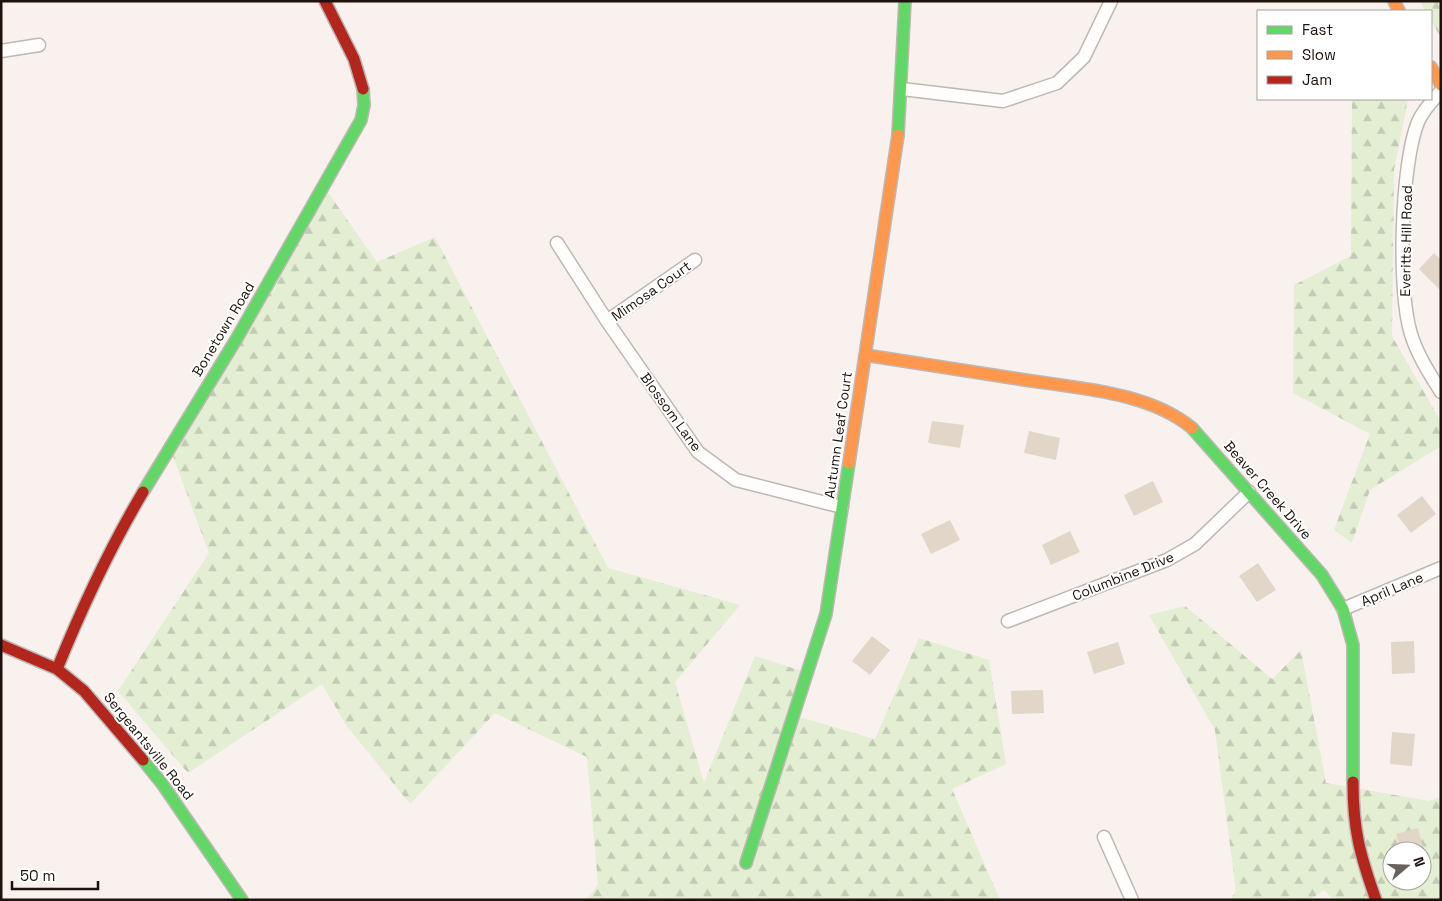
<svg xmlns="http://www.w3.org/2000/svg" width="1442" height="901" font-family="'Space Grotesk',sans-serif">
<defs>
<pattern id="forest-firs" width="22" height="20" patternUnits="userSpaceOnUse" patternTransform="scale(1.25)"><rect width="22" height="20" fill="#e3eed3"/><path d="M5 1l3.5 6h-7zM16 11l3.5 6h-7z" fill="#c2cbb4"/></pattern>
</defs>
<rect width="100%" height="100%" fill="#f8f1ee"/>
<path fill="url(#forest-firs)" fill-rule="evenodd" d="M 1420,1 L 1441,1 L 1441,38 L 1431,20 L 1431,11 L 1425,11 Z
M 1352,99 L 1408,99 L 1394,170 L 1392,336 L 1441,422 L 1441,446 L 1370,490 L 1352,543 L 1334,530 L 1370,434 L 1293,393 L 1294,285 L 1351,256 Z
M 322,184 L 377,262 L 435,237 L 608,568 L 740,605 L 675,682 L 704,783 L 755,656 L 805,672 L 792,715 L 875,739 L 919,638 L 989,660 L 1006,764 L 952,789 L 1000,900 L 586,900 L 598,885 L 587,757 L 495,713 L 410,804 L 346,725 L 322,684 L 188,773 L 118,691 L 209,553 L 168,443 Z
M 1185,606 L 1272,679 L 1301,650 L 1326,783 L 1429,801 L 1441,797 L 1441,900 L 1334,900 L 1324,890 L 1310,900 L 1230,900 L 1236,891 L 1215,730 L 1149,615 ZM 1392,851 L 1422,851 L 1422,881 L 1392,881 Z"/>
<path fill="#e1d6c8" d="M 1434,253 L 1441,260 L 1441,291 L 1419,269 Z
M 932,421 L 964,425 L 960,448 L 928,443 Z
M 1029,431 L 1060,438 L 1056,460 L 1024,453 Z
M 1153,481 L 1163,502 L 1134,516 L 1124,495 Z
M 1422,496 L 1436,514 L 1411,533 L 1397,515 Z
M 950,520 L 960,540 L 931,554 L 921,534 Z
M 1070,531 L 1080,552 L 1051,565 L 1042,545 Z
M 1258,563 L 1276,590 L 1257,602 L 1239,576 Z
M 872,636 L 890,650 L 870,675 L 852,661 Z
M 1414,641 L 1415,673 L 1392,674 L 1391,642 Z
M 1118,642 L 1125,664 L 1094,674 L 1087,652 Z
M 1043,690 L 1044,713 L 1012,714 L 1011,691 Z
M 1392,732 L 1415,734 L 1412,766 L 1390,764 Z
M 1418,828 L 1424,851 L 1401,851 L 1396,834 Z"/>
<g fill="none" stroke-linecap="round" stroke-linejoin="round">
<defs>
<path id="street" d="M 1,51 L 39,45
M 902,89 L 1003,101 L 1057,83 L 1084,57 L 1111,1
M 1441,91 C 1433,100 1423,110 1418,122 C 1401,164 1397,290 1411,334 C 1417,354 1429,373 1441,392
M 557,243 L 607,321 L 698,452 L 736,480 L 842,507
M 607,321 L 695,260
M 1343,609 L 1441,568
M 1008,621 L 1167,560 L 1195,544 L 1249,492
M 1104,837 L 1132,900"/>
<path id="fast" d="M 898,135 L 905,1
M 1192,428 L 1322,575 L 1343,609 L 1353,645 L 1353,782
M 143,492 L 237,338 L 361,120 L 364,105 L 363,89
M 143,760 L 163,785 L 242,900
M 746,863 L 826,614 L 849,463"/>
<path id="slow" d="M 1394,1 L 1399,11
M 1431,67 L 1441,85
M 865,355 C 916,363 967,371 1019,379 C 1074,388 1148,391 1192,428
M 849,463 L 898,135"/>
<path id="jam" d="M 325,1 L 354,59 L 363,89
M 1,645 L 57,669 L 84,691 L 143,760
M 57,669 C 83,605 108,551 143,492
M 1353,782 C 1353,830 1360,855 1376,900"/>
</defs>
<use href="#street" stroke="#bfb7b2" stroke-width="15"/>
<use href="#fast" stroke="#bfb7b2" stroke-width="14"/>
<use href="#slow" stroke="#bfb7b2" stroke-width="14"/>
<use href="#jam" stroke="#bfb7b2" stroke-width="14"/>
<use href="#street" stroke="#fefdfc" stroke-width="12"/>
<use href="#fast" stroke="#63d668" stroke-width="11"/>
<use href="#slow" stroke="#ff974d" stroke-width="11"/>
<use href="#jam" stroke="#b3261e" stroke-width="11"/>
</g>
<g text-anchor="middle" dominant-baseline="central" stroke-width="4" stroke-linejoin="round" paint-order="stroke">
<g font-size="14" fill="#1d120c" stroke="#fff">
<text transform="translate(1406 241) rotate(-89)">Everitts Hill Road</text>
<text transform="translate(651 291) rotate(-35)">Mimosa Court</text>
<text transform="translate(223 329) rotate(-59)">Bonetown Road</text>
<text transform="translate(671 412) rotate(54)">Blossom Lane</text>
<text transform="translate(838 435) rotate(-82)">Autumn Leaf Court</text>
<text transform="translate(1268 490) rotate(49)">Beaver Creek Drive</text>
<text transform="translate(1123 576) rotate(-22)">Columbine Drive</text>
<text transform="translate(1392 589) rotate(-23)">April Lane</text>
<text transform="translate(149 746) rotate(51)">Sergeantsville Road</text>
</g>
</g>
<rect width="1442" height="901" fill="none" stroke="#1d120c" stroke-width="5"/>
<rect x="1257" y="10" width="175" height="90" fill="#ffffff" stroke="#a5a09e"/>
<rect x="1267" y="26" width="25" height="8" fill="#63d668" stroke="#a5a09e"/>
<text x="1302" y="35" font-size="15" fill="#1d120c">Fast</text>
<rect x="1267" y="51" width="25" height="8" fill="#ff974d" stroke="#a5a09e"/>
<text x="1302" y="60" font-size="15" fill="#1d120c">Slow</text>
<rect x="1267" y="76" width="25" height="8" fill="#b3261e" stroke="#a5a09e"/>
<text x="1302" y="85" font-size="15" fill="#1d120c">Jam</text>
<g transform="translate(1407 866) rotate(71)"><circle r="24" fill="#ffffff" stroke="#a5a09e"/>
<path d="M0-4L9 19L0 12L-9 19Z" fill="#6a605b"/>
<text y="-8" font-size="14" font-weight="bold" text-anchor="middle" fill="#1d120c">N</text>
</g>
<path d="M12 881v8h86v-8" fill="none" stroke="#1d120c" stroke-width="2.5"/>
<text x="20" y="881" font-size="15" fill="#1d120c" stroke="#ffffff" stroke-width="4" paint-order="stroke">50 m</text>
</svg>
